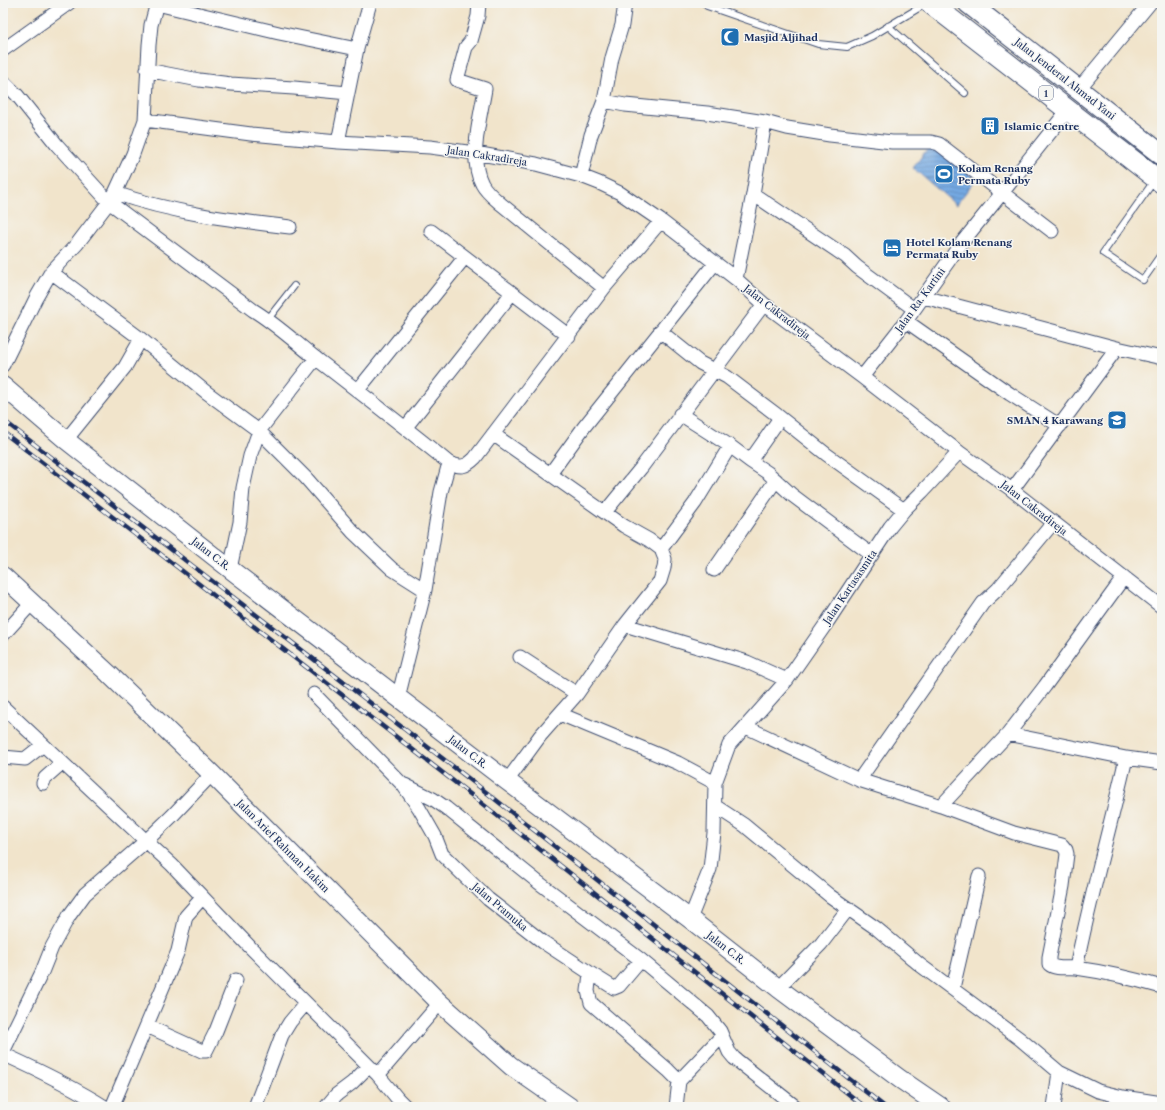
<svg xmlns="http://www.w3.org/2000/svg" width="1165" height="1110" font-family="'Libre Caslon Text',serif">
<defs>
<pattern id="water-rules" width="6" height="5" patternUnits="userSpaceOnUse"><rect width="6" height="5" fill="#75a9e2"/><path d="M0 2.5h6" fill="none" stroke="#5f8aba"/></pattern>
</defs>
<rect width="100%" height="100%" fill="#f6f6f2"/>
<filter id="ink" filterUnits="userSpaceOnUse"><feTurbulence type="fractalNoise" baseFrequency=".025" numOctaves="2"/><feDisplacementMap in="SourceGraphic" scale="8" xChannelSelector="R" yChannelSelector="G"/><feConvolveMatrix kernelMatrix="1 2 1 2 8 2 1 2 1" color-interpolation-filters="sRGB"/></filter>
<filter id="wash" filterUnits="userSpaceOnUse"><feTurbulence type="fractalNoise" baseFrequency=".012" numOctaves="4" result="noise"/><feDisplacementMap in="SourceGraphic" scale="16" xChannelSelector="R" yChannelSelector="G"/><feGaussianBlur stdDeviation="0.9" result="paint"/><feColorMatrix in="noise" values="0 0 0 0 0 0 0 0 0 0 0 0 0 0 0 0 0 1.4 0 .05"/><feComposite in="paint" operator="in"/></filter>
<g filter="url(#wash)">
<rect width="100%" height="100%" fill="#f1e4cb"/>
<path fill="url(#water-rules)" stroke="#486ca0" d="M 931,144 L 976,179 L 956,205 L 913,168 Z"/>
</g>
<g filter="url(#ink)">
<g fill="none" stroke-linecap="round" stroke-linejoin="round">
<defs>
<path id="lane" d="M 705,3 L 707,6 L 818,44 L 847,47 L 872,36 L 927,3
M 888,26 L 965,93
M 1154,181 L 1103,253 L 1143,280 L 1162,253
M 268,319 L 294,286"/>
<path id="street" d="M 479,3 L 478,16 L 471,41 L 466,47 L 457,80 L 485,89 C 481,115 468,158 482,184 C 486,192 494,198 501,204 L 604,288
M 157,4 L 279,33 L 357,49
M 3,50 L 69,3
M 147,70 L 199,80 L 231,84 L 294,88 L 348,93
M 3,81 L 17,95 L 57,145 L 109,202 L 253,310 C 276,324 296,343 318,360 C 362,394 406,428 449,463 C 461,468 466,467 475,458 L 604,288 L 661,221
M 1078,90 L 1150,3
M 604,101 L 625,105 L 707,113 L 765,122 L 787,128 L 830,135 L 892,142 L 931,142 L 939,144 L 1052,231
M 145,120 L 251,134 L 338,142 L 430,147 L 475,153 L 536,164 L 581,176 L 599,183 L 620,193 L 661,221 L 736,279 L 764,304 L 862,377 L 959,452 L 1012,490 L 1162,607
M 338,142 L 357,49 L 370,3
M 581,176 L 591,135 L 604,101 L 612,58 L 622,25 L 625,3
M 115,193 C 172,213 231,220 290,227
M 753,194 L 845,256 L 857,267 L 914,309
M 431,231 L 569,336
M 51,272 L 141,339 L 206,392 L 259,431 L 306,478 L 353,532 L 392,569 L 425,590 L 441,492 L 449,463
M 736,279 L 753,194 L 765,122
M 924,297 L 1117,348 L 1162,358
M 906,321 L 1010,394 L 1060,426
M 660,331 L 700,363 L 727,377 L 777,415 L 826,454 L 904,510
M 3,365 L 36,298 L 51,272 L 77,244 L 109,202 L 115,193 L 133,154 L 145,120 L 149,45 L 151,25 L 157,3
M 862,377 L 906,321 L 960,245 L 1002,193 L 1068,110
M 358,390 L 465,257
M 680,414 L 730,446 L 750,461 L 780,418
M 406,427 L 512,293
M 493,434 L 624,526 L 649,540 L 661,549 L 665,559 L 664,568 L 660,581 L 625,625 L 577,694 L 540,736 L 507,781
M 66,440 L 125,367 L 141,339
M 750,461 L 768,473 L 792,495 L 872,555
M 550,474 L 584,427 L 715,263
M 1012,490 L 1117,348
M 605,512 L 641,468 L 764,304
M 661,549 L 695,503 L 730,446
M 230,569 L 240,522 L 243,488 L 250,456 L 259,431 L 316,358
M 714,570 L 776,480
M 625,625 L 747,662 L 787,680
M 3,635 L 32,603
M 520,657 L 577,694
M 314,694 L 403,785 L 419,808 L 435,836 L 442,854 L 447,859 L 488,899 L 543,942 L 590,973 L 588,991 L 591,1003 L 668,1070 L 679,1081 L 676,1107
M 398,698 L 425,590
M 3,707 L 146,841 L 85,894 L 69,916 L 52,947 L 42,972 L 3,1052
M 560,714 L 678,763 L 715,783
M 746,727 L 859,780 L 941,806 L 1014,833 L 1062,845 L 1066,850 L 1067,854 L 1063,886 L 1049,957 L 1049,964 C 1056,970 1068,967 1076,968 C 1105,972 1134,979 1162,987
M 1008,734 L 1126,758 L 1162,763
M 3,757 L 25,759 L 43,745
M 212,774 L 172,816 L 146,841 L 172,865 L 250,947 L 378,1075 L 397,1098 L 406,1107
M 859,780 L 983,603 L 998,589 L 1053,523
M 43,783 L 45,778 L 62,763
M 405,785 L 433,799 L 446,808 L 538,882 L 641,960
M 715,806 L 744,825 L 830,896 L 876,928 L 920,965 L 1020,1039 L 1059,1072 L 1098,1091 L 1123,1097 L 1162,1103
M 941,806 L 1008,734 L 1045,686 L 1124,577
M 690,919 L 710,869 L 714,833 L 715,783 L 729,745 L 787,680 L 828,621 L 890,527 L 904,510 L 922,492 L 959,452
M 1076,968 C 1090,898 1110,828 1126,758
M 590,973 L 614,988 L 619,986 L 641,960 L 708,1016 L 720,1031 L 729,1052 L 734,1058 L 796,1107
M 778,988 L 821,944 L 848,909
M 953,988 L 979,876
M 147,1026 L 202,1051 L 206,1051 L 216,1031 L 236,980
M 3,1054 C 38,1070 72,1086 105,1107
M 378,1075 L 440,1003
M 679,1081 L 722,1036
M 112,1107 L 171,968 L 178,951 L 186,916 L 202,898
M 255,1107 L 282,1035 L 290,1022 L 306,1003
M 326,1107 L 336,1095 L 352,1083 L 369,1066
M 1054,1107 L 1059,1072"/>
<path id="secondary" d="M 3,386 L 66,440 L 230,569 L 507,781 L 690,919 L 778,988 L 900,1079 L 941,1107
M 3,576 L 109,674 L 212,774 L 440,1003 L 511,1066 L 570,1107"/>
<path id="primary" d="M 930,3 L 1162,183
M 968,3 L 1162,155"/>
</defs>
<use href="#lane" stroke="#3b4a6e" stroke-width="8"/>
<use href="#street" stroke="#3b4a6e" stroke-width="15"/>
<use href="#secondary" stroke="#3b4a6e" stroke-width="20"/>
<use href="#primary" stroke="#3b4a6e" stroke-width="22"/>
<use href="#lane" stroke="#fff" stroke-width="6"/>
<use href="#street" stroke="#fff" stroke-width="13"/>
<use href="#secondary" stroke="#fff" stroke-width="18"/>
<use href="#primary" stroke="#fff" stroke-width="20"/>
<defs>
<path id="rail" d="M 3,420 L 477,785 L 885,1107
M 3,432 L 470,794 L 865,1107"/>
</defs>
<use href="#rail" stroke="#1b2f5e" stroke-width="4.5"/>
<use href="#rail" stroke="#f6f6f2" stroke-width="3" stroke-dasharray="9" stroke-linecap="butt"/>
</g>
</g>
<defs>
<symbol id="mosque-square" viewBox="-11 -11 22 22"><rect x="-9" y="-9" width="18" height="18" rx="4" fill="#1f6fb2" stroke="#f6f6f2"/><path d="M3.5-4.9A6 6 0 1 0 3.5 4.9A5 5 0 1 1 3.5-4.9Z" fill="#fff"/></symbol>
<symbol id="building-square" viewBox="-11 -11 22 22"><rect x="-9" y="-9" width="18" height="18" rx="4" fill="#1f6fb2" stroke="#f6f6f2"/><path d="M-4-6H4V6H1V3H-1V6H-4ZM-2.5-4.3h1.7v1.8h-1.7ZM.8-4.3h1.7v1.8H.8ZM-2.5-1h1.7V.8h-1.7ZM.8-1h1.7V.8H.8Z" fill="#fff"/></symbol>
<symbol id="stadium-square" viewBox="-11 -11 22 22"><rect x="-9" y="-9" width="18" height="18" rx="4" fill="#1f6fb2" stroke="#f6f6f2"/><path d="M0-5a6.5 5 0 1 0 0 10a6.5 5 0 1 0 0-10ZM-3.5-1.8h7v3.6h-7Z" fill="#fff"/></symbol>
<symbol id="hotel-square" viewBox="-11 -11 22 22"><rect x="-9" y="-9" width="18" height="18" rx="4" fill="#1f6fb2" stroke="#f6f6f2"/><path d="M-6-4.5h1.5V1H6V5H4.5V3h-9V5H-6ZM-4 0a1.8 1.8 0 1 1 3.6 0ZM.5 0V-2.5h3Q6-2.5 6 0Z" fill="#fff"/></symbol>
<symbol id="school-square" viewBox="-11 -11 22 22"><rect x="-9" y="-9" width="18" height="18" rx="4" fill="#1f6fb2" stroke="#f6f6f2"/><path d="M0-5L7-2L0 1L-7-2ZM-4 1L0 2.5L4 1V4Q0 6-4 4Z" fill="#fff"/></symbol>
</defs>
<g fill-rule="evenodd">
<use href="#mosque-square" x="719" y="26" width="22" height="22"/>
<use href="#building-square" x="979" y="115" width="22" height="22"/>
<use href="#stadium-square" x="933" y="163" width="22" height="22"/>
<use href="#hotel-square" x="881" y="237" width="22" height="22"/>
<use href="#school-square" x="1106" y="409" width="22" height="22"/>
</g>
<g text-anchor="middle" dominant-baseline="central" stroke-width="3" stroke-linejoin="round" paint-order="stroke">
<rect fill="#f6f6f2" stroke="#5d6b8a" stroke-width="1" x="1039" y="86" width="14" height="14" rx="3"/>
<g font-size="9" font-weight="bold" fill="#1b2f5e">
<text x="1046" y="93">1</text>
</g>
<g font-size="10" font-weight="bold" fill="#1b2f5e" stroke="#f6f6f2" text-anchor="start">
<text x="744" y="37">Masjid Aljihad</text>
<text x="1004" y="126">Islamic Centre</text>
<text x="958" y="168">Kolam Renang<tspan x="958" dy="12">Permata Ruby</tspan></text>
<text x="906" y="242">Hotel Kolam Renang<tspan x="906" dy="12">Permata Ruby</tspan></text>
<text x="1103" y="420" text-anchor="end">SMAN 4 Karawang</text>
</g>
<g font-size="10" fill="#1b2f5e" stroke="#f6f6f2">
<text transform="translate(1065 79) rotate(38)">Jalan Jenderal Ahmad Yani</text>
<text transform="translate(487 156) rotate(9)">Jalan Cakradireja</text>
<text transform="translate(920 300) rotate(-54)">Jalan Ra. Kartini</text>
<text transform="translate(777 312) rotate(38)">Jalan Cakradireja</text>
<text transform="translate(1034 508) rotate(38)">Jalan Cakradireja</text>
<text transform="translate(211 554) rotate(38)">Jalan C.R.</text>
<text transform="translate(850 587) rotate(-56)">Jalan Kartasasmita</text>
<text transform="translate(468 752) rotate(38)">Jalan C.R.</text>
<text transform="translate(283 846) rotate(45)">Jalan Arief Rahman Hakim</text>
<text transform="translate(500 907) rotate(40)">Jalan Pramuka</text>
<text transform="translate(726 948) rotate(38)">Jalan C.R.</text>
</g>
</g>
<rect width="1165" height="1110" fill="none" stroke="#f6f6f2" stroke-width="16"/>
</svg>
